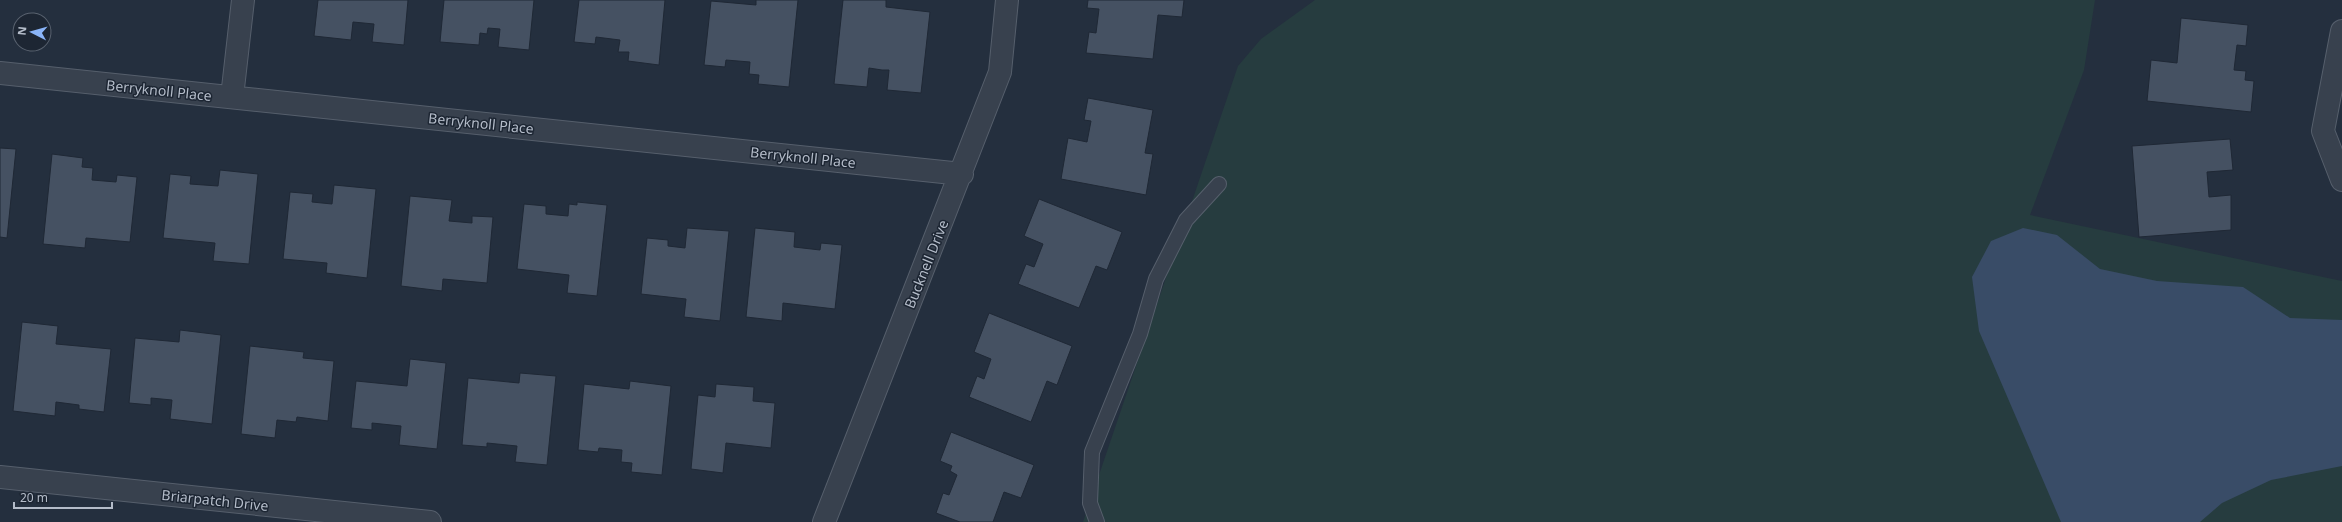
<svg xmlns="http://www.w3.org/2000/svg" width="2342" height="522" font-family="'Noto Sans',sans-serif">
<rect width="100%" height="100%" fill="#242f3e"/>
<path fill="#263c3f" d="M 1315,0 L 2095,0 L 2084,70 L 2030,215 L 2342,281 L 2342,522 L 1083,522 L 1238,66 L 1261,39 Z"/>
<path fill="#394c67" d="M 2023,228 L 2057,235 L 2100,269 L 2157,281 L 2243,287 L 2290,318 L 2342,320 L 2342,466 L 2271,480 L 2222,503 L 2200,522 L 2061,522 L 1979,331 L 1972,277 L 1991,241 Z"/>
<path fill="#455162" stroke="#1f2835" d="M 318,0 L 408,0 L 404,45 L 372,42 L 374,24 L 353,22 L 351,40 L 314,36 Z
M 444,0 L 534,0 L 529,50 L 498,47 L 500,29 L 488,28 L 487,34 L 480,33 L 479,45 L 440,42 Z
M 579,0 L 665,0 L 659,65 L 628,61 L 629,52 L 618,52 L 620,40 L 596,37 L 595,44 L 574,42 Z
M 756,0 L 798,0 L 789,87 L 758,84 L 759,75 L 749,74 L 750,62 L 726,60 L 725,67 L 704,65 L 711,1 L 756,5 Z
M 843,0 L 886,0 L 886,7 L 930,12 L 921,93 L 887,90 L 889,70 L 882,70 L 869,68 L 867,87 L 834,84 Z
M 1088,0 L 1184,0 L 1182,17 L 1158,15 L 1153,59 L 1086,53 L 1089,32 L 1096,33 L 1099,9 L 1087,8 Z
M 2181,18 L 2248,25 L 2246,46 L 2237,45 L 2234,70 L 2246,71 L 2245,80 L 2254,81 L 2251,112 L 2147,101 L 2151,60 L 2177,63 Z
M 1088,98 L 1153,110 L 1145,153 L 1153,154 L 1146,195 L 1061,179 L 1068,138 L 1087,142 L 1091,121 L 1084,120 Z
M 2230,139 L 2233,170 L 2207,172 L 2209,197 L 2231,195 L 2231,230 L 2139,237 L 2132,146 Z
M 0,148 L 16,149 L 7,238 L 0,237 Z
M 52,154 L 83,158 L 82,167 L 93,168 L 92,180 L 116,182 L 117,175 L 137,177 L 130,242 L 86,238 L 85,248 L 43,244 Z
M 220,170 L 258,174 L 249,264 L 213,261 L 215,243 L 163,238 L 170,174 L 191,176 L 190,184 L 218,186 Z
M 334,185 L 376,189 L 367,278 L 326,273 L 327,263 L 283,259 L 290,192 L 313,194 L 312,202 L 332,204 Z
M 410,196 L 452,200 L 449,221 L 472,223 L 472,216 L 493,217 L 487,283 L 443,279 L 442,291 L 401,286 Z
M 1039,199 L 1122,232 L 1107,270 L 1096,266 L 1079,308 L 1018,284 L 1026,264 L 1034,267 L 1043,244 L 1024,236 Z
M 577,202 L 607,205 L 597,296 L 567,293 L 569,275 L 517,269 L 524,204 L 546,206 L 546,214 L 568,216 L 569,204 L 577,205 Z
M 687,228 L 729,231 L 720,321 L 684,317 L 686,299 L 641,294 L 647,238 L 668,240 L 668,246 L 685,248 Z
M 755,228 L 795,232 L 794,247 L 820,250 L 821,243 L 842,245 L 835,309 L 783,303 L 782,321 L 746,317 Z
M 989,313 L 1072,346 L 1057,385 L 1047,381 L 1031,422 L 969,397 L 977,376 L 984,379 L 991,359 L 974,352 Z
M 22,322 L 58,326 L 56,344 L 111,349 L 104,412 L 79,409 L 79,405 L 56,402 L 55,416 L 13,411 Z
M 180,330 L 221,335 L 212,424 L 170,419 L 172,400 L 151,398 L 151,405 L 129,403 L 135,338 L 179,342 Z
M 250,346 L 304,352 L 303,358 L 334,361 L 328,421 L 297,417 L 296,422 L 277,420 L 275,438 L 241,434 Z
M 410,359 L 446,363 L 437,449 L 399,445 L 401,426 L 372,423 L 372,430 L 351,428 L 356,381 L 407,386 Z
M 520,373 L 556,376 L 547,465 L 515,462 L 517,446 L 487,443 L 487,447 L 462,445 L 468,378 L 519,383 Z
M 630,381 L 671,386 L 662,475 L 631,472 L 632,463 L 621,462 L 622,450 L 599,448 L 598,452 L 578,450 L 584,384 L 629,389 Z
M 716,384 L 754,387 L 753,401 L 775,403 L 771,448 L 726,443 L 723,473 L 691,469 L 698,395 L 715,397 Z
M 951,432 L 1034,465 L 1021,498 L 1004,492 L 993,522 L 960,522 L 936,513 L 943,493 L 949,495 L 957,475 L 950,471 L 952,466 L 940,461 Z"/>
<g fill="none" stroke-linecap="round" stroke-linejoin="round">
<defs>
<path id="service" d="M 1097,522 L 1090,503 L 1092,452 L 1140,334 L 1156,279 L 1186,220 L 1219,184"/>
<path id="minor" d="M 2342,31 L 2323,131 L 2342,180
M 0,73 L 962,174
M 232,97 L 243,0
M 0,477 L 430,522
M 824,522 L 1000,72 L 1007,0"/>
</defs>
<use href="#service" stroke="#565f6c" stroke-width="16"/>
<use href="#minor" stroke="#565f6c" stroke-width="24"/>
<use href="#service" stroke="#38414e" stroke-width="14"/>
<use href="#minor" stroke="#38414e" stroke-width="22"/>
</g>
<g text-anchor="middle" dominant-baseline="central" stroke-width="3" stroke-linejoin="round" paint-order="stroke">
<g font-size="14" fill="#b4bcc9" stroke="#1d2633">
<text transform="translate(159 90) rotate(6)">Berryknoll Place</text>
<text transform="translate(481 123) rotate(6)">Berryknoll Place</text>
<text transform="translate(803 157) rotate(6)">Berryknoll Place</text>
<text transform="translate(926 264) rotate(-68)">Bucknell Drive</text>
<text transform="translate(215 500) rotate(6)">Briarpatch Drive</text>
</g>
</g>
<g transform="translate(32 32) rotate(276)"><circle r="19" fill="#1d2633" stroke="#59626f"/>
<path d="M0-3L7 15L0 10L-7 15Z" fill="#8ab4f8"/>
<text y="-6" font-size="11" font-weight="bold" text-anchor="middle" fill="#b4bcc9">N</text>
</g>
<path d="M14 502v6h98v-6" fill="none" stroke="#b4bcc9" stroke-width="2"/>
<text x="20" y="502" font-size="12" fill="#b4bcc9" stroke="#1d2633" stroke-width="3" paint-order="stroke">20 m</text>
</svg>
